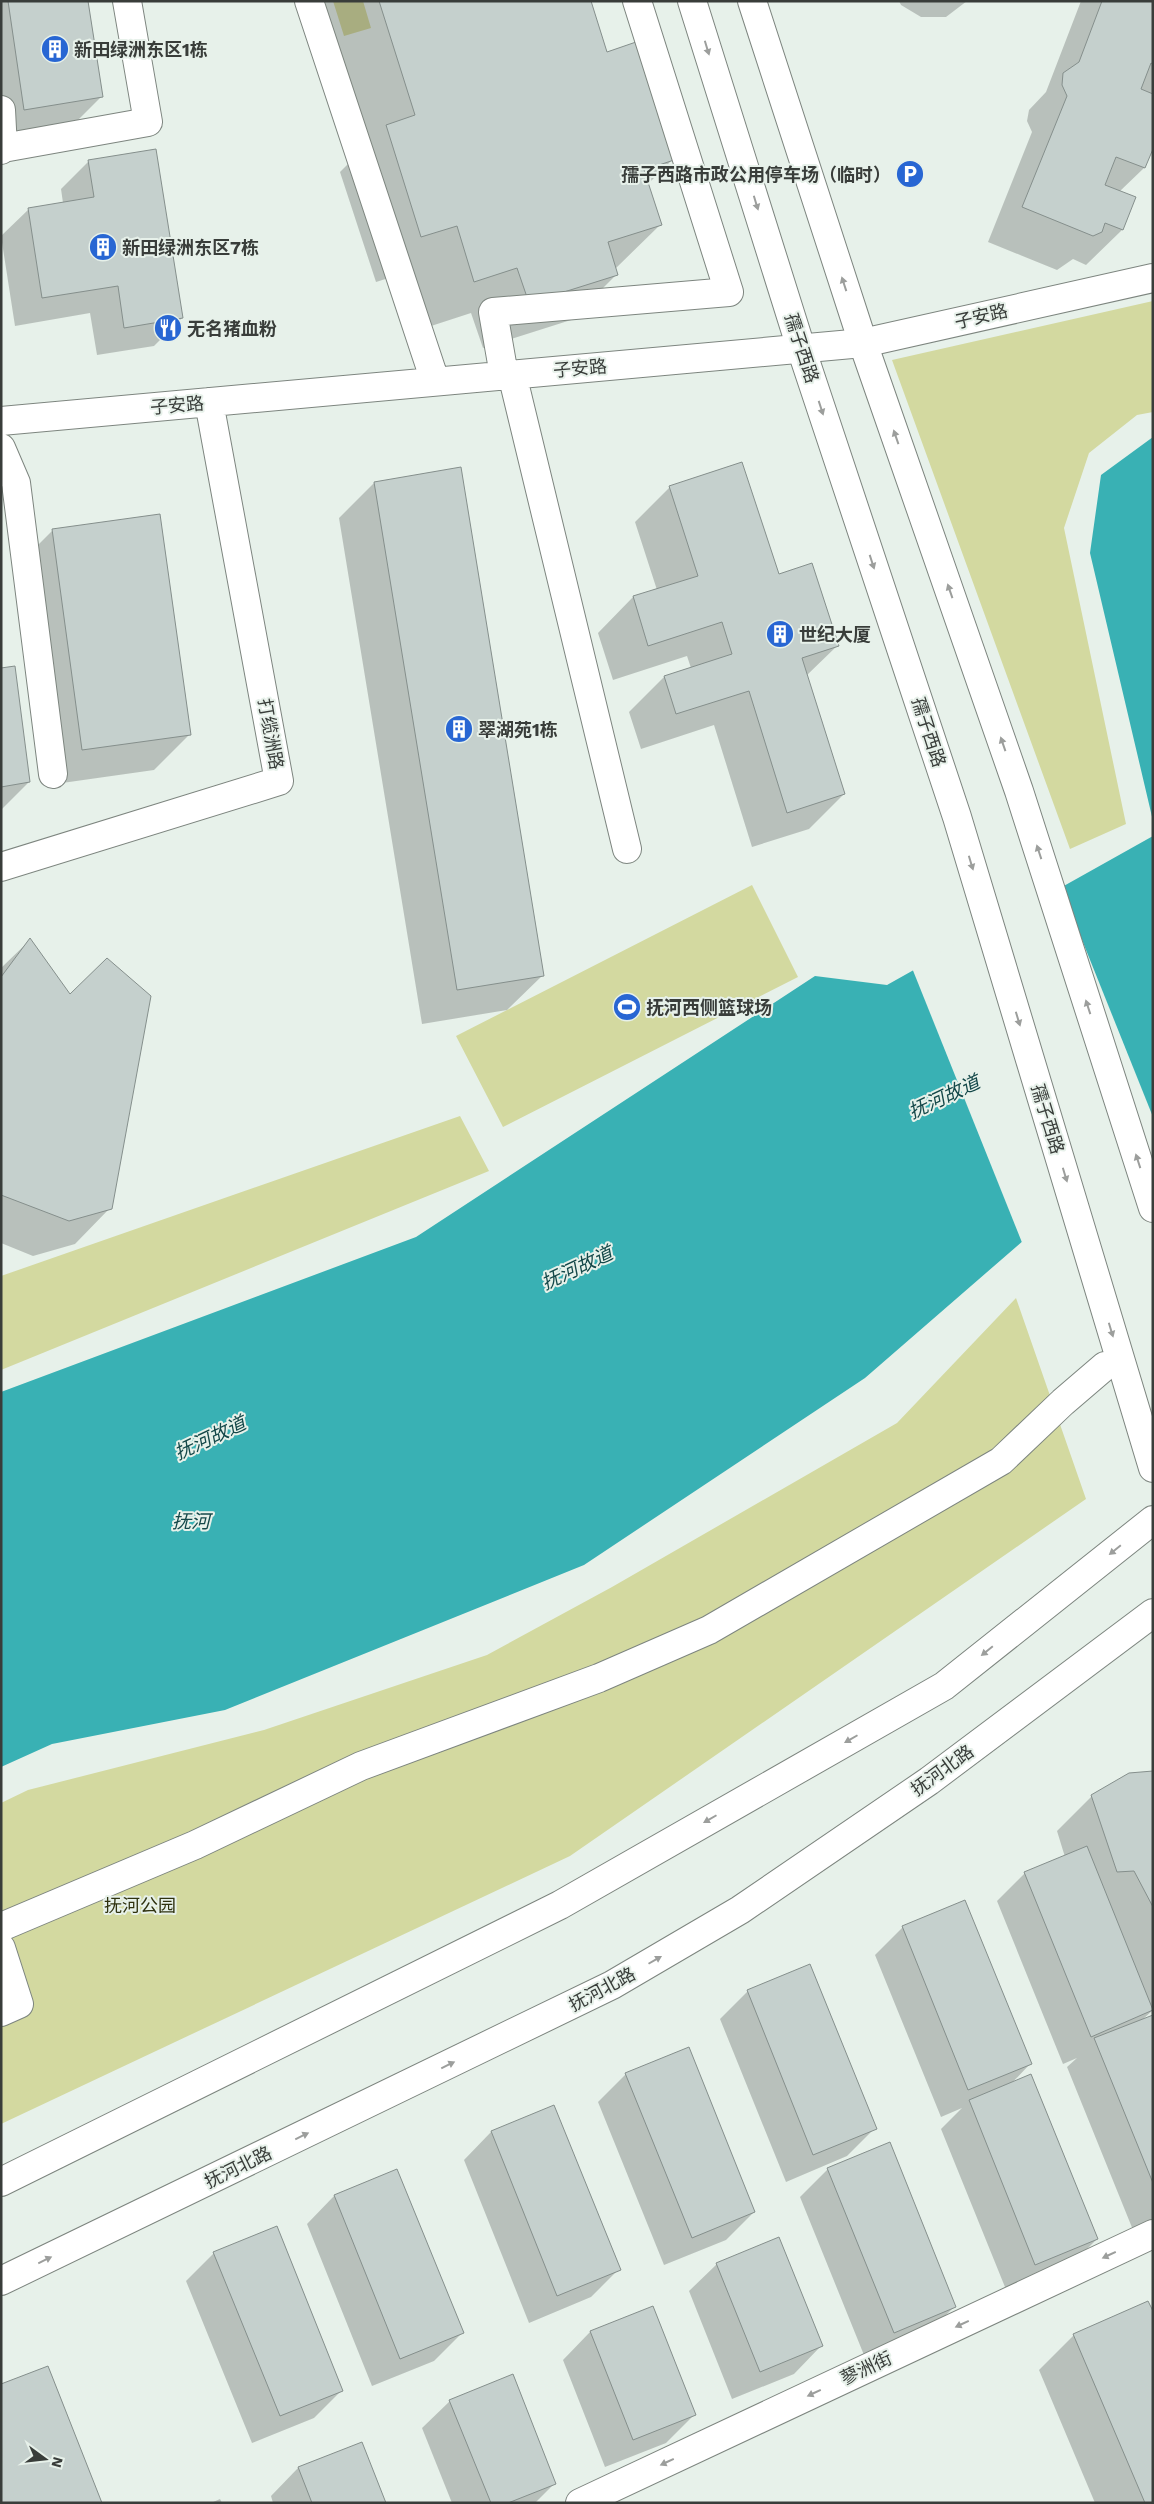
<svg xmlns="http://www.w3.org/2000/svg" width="1154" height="2504" font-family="'Work Sans','Noto Sans SC',sans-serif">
<rect width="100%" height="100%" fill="#e7f1ea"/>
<path fill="#d3d9a0" d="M 333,1 L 363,1 L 371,28 L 344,36 Z
M 1153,301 L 1153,412 L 1137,415 L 1089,453 L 1064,528 L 1126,824 L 1070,849 L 892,360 Z
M 752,885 L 798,977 L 503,1127 L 456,1036 Z
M 460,1116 L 489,1171 L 1,1370 L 1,1276 Z
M 1016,1298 L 1086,1499 L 570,1856 L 1,2124 L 1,1803 L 28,1790 L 264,1730 L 487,1655 L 612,1587 L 897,1423 Z"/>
<path fill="#39b1b4" d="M 1153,437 L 1153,821 L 1090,553 L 1101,475 Z
M 1153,836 L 1153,1167 L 1024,1240 L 865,1378 L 584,1565 L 225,1710 L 52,1744 L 1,1767 L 1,1392 L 416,1237 L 815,976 L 887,985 Z"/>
<path fill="#e7f1ea" d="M 1060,885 L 1153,1117 L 1153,1170 L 1023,1245 L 912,968 Z"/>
<path fill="#0003" d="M 1,1 L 87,1 L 101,97 L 66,132 L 1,142 Z
M 319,1 L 589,1 L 606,53 L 673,159 L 647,185 L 660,225 L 615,269 L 617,274 L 571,320 L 483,348 L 471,313 L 428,327 L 411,271 L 376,282 L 340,172 L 365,147 Z
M 899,1 L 967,1 L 946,17 L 921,17 L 901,5 Z
M 1081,1 L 1153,1 L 1153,146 L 1144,168 L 1119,192 L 1134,198 L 1122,230 L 1086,265 L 1073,259 L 1057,270 L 988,242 L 1032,132 L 1027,121 L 1029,110 L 1046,92 Z
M 89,161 L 182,318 L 154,346 L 97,355 L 90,313 L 15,326 L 1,236 L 29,209 L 63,203 L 61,189 Z
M 374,483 L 543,975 L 507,1010 L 422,1024 L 339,518 Z
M 670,487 L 778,576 L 837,646 L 806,676 L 844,794 L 809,829 L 752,847 L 714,725 L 641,749 L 629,712 L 664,677 L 691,668 L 687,656 L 613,680 L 598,633 L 633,597 L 657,590 L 635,522 Z
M 52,531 L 190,734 L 154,770 L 48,785 L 17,566 Z
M 1,669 L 29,782 L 1,810 Z
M 30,940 L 110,1208 L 75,1244 L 33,1256 L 1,1243 L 1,968 Z
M 1153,1772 L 1153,2010 L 1142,2020 L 1153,2016 L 1153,2222 L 1133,2230 L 1067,2067 L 1077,2058 L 1063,2064 L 997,1901 L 1025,1873 L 1065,1857 L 1057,1831 L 1092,1796 Z
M 903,1927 L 1030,2064 L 1010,2085 L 1097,2239 L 1069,2267 L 1007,2292 L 941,2129 L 962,2108 L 941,2117 L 875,1955 Z
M 748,1991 L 875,2128 L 847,2156 L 786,2182 L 720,2019 Z
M 626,2074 L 754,2212 L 726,2240 L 664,2265 L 598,2102 Z
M 553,2107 L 619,2269 L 591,2297 L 529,2323 L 464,2160 L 491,2132 Z
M 828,2169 L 955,2306 L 927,2334 L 866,2360 L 800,2197 Z
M 334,2196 L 462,2333 L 434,2361 L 372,2386 L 307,2224 Z
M 214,2253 L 342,2390 L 314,2418 L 252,2443 L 186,2281 Z
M 717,2264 L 821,2346 L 794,2374 L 732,2399 L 689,2291 Z
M 652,2308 L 694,2415 L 666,2443 L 605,2467 L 563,2360 L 590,2332 Z
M 1074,2335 L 1153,2503 L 1095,2503 L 1039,2370 Z
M 450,2401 L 555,2483 L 535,2503 L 452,2503 L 422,2428 Z
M 298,2468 L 385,2503 L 273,2503 L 271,2496 Z
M 220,2499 L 222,2503 L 211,2503 Z"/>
<path fill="#c5d0cd" stroke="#858f8c" d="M 8,1 L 88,1 L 103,97 L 24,110 Z
M 379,1 L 591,1 L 607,52 L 636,42 L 674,160 L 644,170 L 662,225 L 608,242 L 618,275 L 529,303 L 517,268 L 474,282 L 457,226 L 421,237 L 386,125 L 415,115 Z
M 1102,1 L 1153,1 L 1153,64 L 1151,63 L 1141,89 L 1153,94 L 1153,149 L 1145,168 L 1116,157 L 1105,185 L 1136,197 L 1123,230 L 1105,223 L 1102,232 L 1093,236 L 1022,207 L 1067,96 L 1062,85 L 1063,73 L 1079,62 Z
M 156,149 L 183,318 L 124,328 L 118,286 L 42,298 L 28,208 L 94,197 L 88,160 Z
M 742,462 L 779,574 L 812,563 L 839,646 L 802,658 L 845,794 L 787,813 L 749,691 L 676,714 L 664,676 L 732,654 L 722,622 L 648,646 L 633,596 L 698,576 L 669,486 Z
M 461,467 L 544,976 L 457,990 L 374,482 Z
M 160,514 L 191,735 L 82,750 L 52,529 Z
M 15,666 L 30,782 L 1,787 L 1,668 Z
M 30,938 L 70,994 L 107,958 L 151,996 L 112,1209 L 69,1221 L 1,1195 L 1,977 Z
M 1153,1771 L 1153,1907 L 1134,1871 L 1117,1872 L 1091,1795 L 1129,1773 Z
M 1087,1846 L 1153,2010 L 1091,2037 L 1024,1872 Z
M 965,1900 L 1032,2064 L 968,2090 L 902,1926 Z
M 810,1964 L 877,2129 L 813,2155 L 747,1990 Z
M 1153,2015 L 1153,2183 L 1094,2038 Z
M 689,2047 L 755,2212 L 692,2238 L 625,2073 Z
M 1031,2074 L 1098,2239 L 1035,2265 L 969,2100 Z
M 554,2105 L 621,2270 L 557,2296 L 491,2131 Z
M 890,2142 L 956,2307 L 894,2333 L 827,2168 Z
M 397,2169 L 464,2333 L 400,2359 L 334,2195 Z
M 277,2226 L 343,2391 L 280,2416 L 213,2252 Z
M 779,2237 L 823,2346 L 760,2372 L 716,2263 Z
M 1148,2301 L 1153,2311 L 1153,2503 L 1145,2503 L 1073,2334 Z
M 653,2306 L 696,2415 L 633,2440 L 590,2331 Z
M 48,2366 L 102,2503 L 1,2503 L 1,2384 Z
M 513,2374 L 556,2484 L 508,2503 L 491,2503 L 449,2400 Z
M 362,2442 L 386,2503 L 312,2503 L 298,2467 Z"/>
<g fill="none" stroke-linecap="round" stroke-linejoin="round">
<defs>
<path id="minor" d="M 309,1 L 435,381
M 1,110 L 3,148 L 1,150
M 3,148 L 148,122 L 127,1
M 512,374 L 627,849
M 504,375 L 493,312 L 729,292 L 637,1
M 1,421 L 863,343 L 1153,278
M 1,448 L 16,483 L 53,774
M 1,867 L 279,781 L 209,402
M 1,1927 L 195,1845 L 361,1766 L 599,1678 L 709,1630 L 1001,1461 L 1063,1402 L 1105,1366
M 1,1948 L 19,2004 L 1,2012
M 580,2503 L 1153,2234"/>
<path id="major" d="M 692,1 L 801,348 L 957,817 L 1153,1468
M 752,1 L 863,343 L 1019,791 L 1153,1208
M 1,2182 L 560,1905 L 944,1686 L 1153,1520
M 1,2281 L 612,1985 L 740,1910 L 929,1781 L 1153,1613"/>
</defs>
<use href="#minor" stroke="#7d857f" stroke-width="30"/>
<use href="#major" stroke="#7d857f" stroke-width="30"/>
<use href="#minor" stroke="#fff" stroke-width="28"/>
<use href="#major" stroke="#fff" stroke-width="28"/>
</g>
<defs><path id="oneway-solid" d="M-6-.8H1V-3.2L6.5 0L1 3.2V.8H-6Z" transform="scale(1.25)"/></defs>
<g fill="#9c9e9c">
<use href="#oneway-solid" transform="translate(707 48) rotate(73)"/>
<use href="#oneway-solid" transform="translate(756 203) rotate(73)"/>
<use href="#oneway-solid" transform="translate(844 284) rotate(-108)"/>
<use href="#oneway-solid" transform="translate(821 408) rotate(72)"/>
<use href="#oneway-solid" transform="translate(896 437) rotate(-109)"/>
<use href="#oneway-solid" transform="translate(872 562) rotate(72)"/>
<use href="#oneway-solid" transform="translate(950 591) rotate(-109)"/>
<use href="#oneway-solid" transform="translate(1003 744) rotate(-109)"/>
<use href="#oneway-solid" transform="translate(1039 852) rotate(-108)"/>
<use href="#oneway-solid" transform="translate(971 863) rotate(73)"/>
<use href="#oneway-solid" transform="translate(1088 1007) rotate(-108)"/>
<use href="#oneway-solid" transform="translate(1018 1019) rotate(73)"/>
<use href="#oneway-solid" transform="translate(1138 1161) rotate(-108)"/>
<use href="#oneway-solid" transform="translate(1065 1175) rotate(73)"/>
<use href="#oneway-solid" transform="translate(1111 1330) rotate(73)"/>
<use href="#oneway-solid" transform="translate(1115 1550) rotate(141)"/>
<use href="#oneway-solid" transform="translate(987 1651) rotate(141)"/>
<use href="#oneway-solid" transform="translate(851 1739) rotate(150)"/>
<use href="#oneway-solid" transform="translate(710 1819) rotate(150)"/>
<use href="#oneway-solid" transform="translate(655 1960) rotate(-30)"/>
<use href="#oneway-solid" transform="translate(448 2065) rotate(-26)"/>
<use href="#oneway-solid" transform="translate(302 2136) rotate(-26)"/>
<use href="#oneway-solid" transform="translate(1109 2255) rotate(155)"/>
<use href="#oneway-solid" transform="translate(45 2260) rotate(-26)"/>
<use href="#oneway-solid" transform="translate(962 2324) rotate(155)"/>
<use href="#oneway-solid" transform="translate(814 2393) rotate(155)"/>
<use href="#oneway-solid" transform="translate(667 2462) rotate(155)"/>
</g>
<defs>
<symbol id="building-disc" viewBox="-11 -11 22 22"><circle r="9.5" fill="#2866d3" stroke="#e7f1ea"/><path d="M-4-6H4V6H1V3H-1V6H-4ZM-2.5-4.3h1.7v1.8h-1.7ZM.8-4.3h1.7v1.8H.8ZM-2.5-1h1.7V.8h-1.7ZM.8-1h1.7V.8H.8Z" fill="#fff"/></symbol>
<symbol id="parking-disc" viewBox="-11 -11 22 22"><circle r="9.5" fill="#2866d3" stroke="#e7f1ea"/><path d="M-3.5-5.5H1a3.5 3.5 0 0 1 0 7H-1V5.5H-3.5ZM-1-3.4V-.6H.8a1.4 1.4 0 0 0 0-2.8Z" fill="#fff"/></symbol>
<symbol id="restaurant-disc" viewBox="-11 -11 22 22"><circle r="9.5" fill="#2866d3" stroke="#e7f1ea"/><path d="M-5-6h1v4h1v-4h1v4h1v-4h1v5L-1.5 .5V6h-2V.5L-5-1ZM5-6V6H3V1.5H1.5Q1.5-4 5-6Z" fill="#fff"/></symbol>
<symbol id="stadium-disc" viewBox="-11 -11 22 22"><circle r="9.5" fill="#2866d3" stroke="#e7f1ea"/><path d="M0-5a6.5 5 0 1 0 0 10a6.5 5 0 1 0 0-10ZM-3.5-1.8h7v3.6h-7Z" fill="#fff"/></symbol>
</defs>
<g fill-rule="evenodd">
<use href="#building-disc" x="39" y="33" width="32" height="32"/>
<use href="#parking-disc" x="894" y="158" width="32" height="32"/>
<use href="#building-disc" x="87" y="231" width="32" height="32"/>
<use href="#restaurant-disc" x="152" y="312" width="32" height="32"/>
<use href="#building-disc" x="764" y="618" width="32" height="32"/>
<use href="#building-disc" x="443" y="713" width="32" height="32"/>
<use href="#stadium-disc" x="611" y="991" width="32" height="32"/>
</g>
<g text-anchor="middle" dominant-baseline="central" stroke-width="4" stroke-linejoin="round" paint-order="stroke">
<g font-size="18" font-weight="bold" fill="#393d3a" stroke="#e7f1ea" text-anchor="start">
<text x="74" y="49">新田绿洲东区1栋</text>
<text x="891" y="174" text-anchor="end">孺子西路市政公用停车场（临时）</text>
<text x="122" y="247">新田绿洲东区7栋</text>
<text x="187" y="328">无名猪血粉</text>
<text x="799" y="634">世纪大厦</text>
<text x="478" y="729">翠湖苑1栋</text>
<text x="646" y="1007">抚河西侧篮球场</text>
</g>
<g font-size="18" fill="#393d3a" stroke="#e7f1ea">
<text transform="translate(981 316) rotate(-13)">子安路</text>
<text transform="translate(802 348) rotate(72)">孺子西路</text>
<text transform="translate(580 368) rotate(-5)">子安路</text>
<text transform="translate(177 405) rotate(-5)">子安路</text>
<text transform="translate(929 732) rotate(72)">孺子西路</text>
<text transform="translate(271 734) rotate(80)">打缆洲路</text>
<text transform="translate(1048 1119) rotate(73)">孺子西路</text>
<text transform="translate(942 1770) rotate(-36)">抚河北路</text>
<text transform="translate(602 1989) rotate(-28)">抚河北路</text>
<text transform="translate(238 2167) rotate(-26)">抚河北路</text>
<text transform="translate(866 2368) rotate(-25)">蓼洲街</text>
</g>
<g font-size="18" fill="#2f320f" stroke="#e7f1ea">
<text x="140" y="1905">抚河公园</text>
</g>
<g font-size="19" font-style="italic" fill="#144849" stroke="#e7f1ea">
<text transform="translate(944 1097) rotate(-25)">抚河故道</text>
<text transform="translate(577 1268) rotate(-25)">抚河故道</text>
<text transform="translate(210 1438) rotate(-25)">抚河故道</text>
<text x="191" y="1521">抚河</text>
</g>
</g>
<rect width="1154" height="2504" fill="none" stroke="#393d3a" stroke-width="5"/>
<g transform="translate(45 2459) rotate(105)" stroke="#e7f1ea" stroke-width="4" paint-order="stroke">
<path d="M0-4L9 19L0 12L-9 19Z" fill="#393d3a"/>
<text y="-8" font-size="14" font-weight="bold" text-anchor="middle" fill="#393d3a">N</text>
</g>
</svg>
